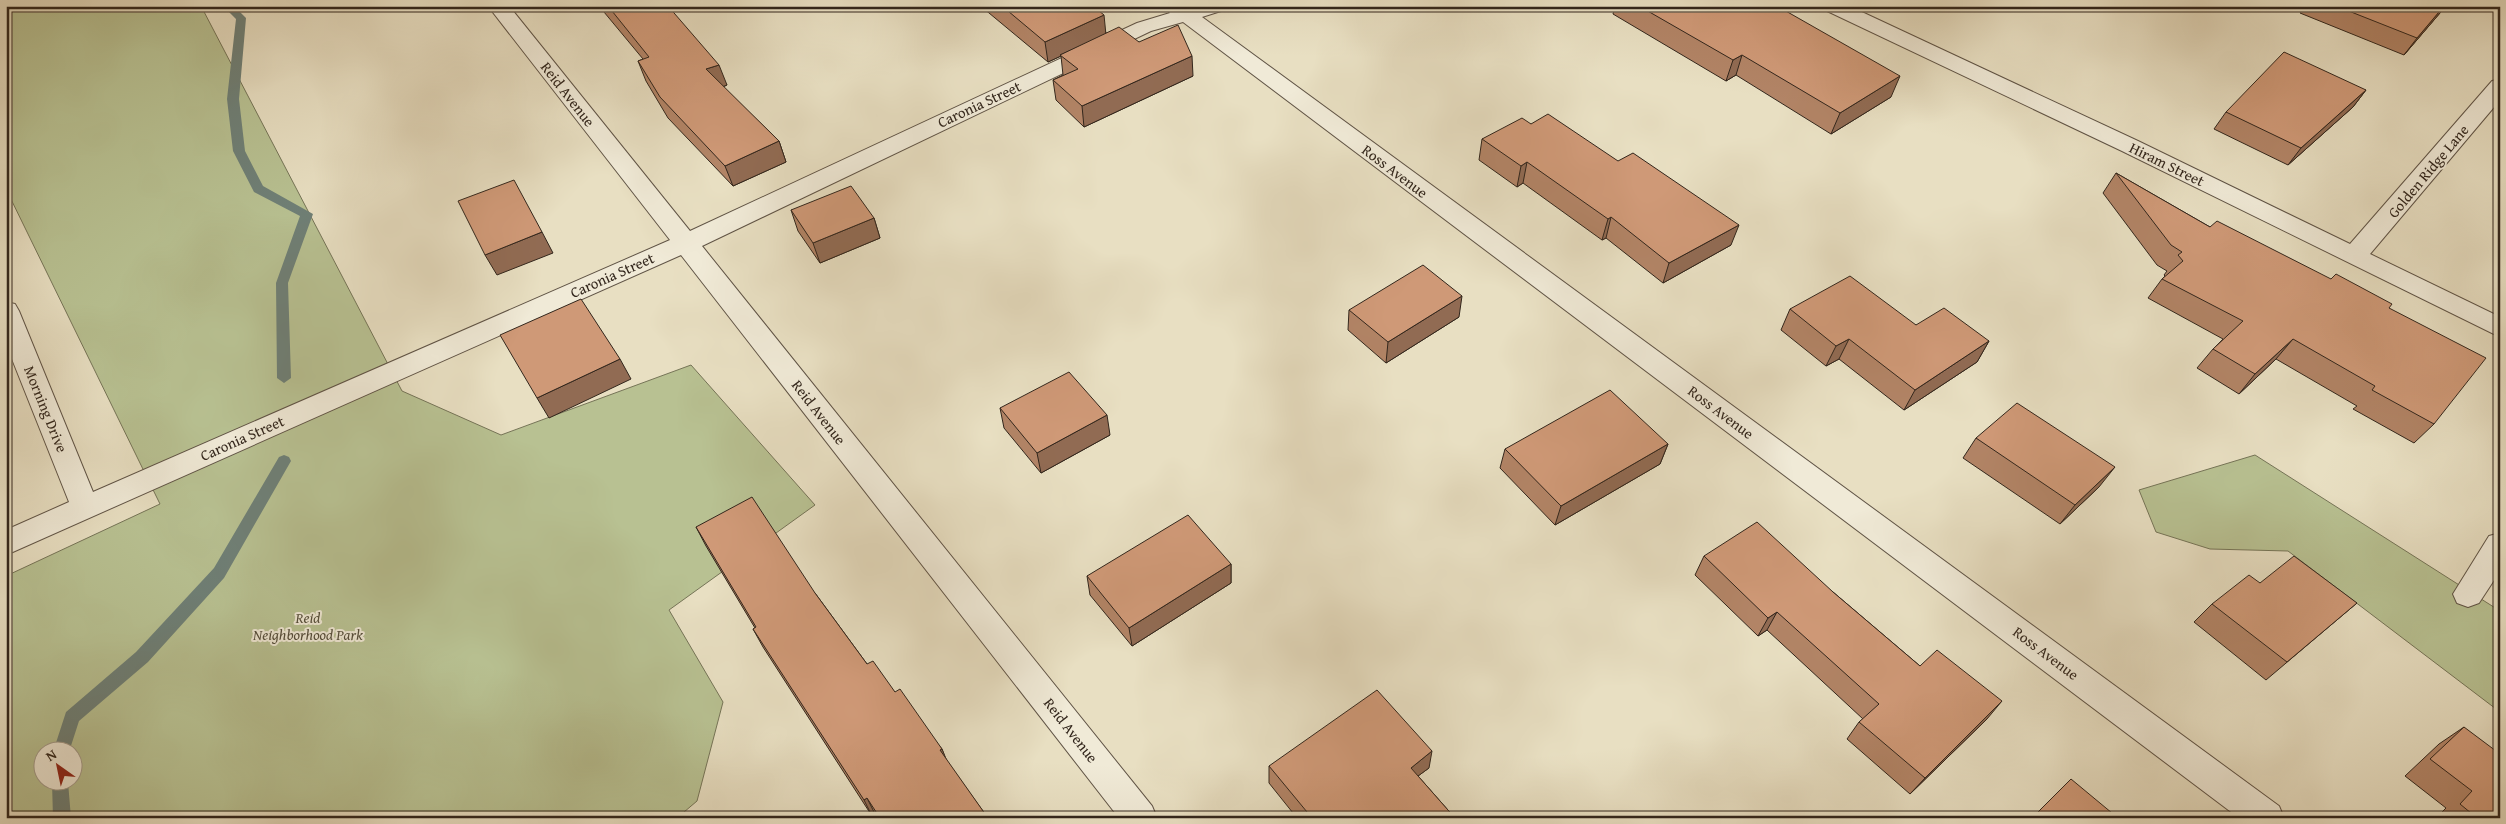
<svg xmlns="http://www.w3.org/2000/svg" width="2506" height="824" font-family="'Gentium Book Plus',serif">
<rect width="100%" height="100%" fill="#e8dfc2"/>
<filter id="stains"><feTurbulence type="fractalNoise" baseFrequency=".004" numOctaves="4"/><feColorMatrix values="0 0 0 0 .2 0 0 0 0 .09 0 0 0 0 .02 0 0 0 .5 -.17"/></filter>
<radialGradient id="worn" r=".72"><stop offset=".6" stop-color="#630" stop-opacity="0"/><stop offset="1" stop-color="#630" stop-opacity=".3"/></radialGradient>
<path fill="#b8c192" stroke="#757457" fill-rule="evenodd" d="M 6,6 L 201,6 L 402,391 L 501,435 L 691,365 L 815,505 L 669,610 L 723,702 L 697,801 L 677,818 L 6,818 L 6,576 L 160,504 L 6,189 ZM 42,752 L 72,752 L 72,782 L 42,782 Z
M 2255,455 L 2500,611 L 2500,712 L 2288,551 L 2210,549 L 2156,532 L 2139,490 Z"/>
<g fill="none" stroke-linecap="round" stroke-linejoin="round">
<path fill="#6f8077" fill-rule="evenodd" d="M 223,6 L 234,6 L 246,18 L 239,99 L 245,151 L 263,186 L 313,214 L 288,283 L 291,378 L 284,383 L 277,378 L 276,283 L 300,216 L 254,192 L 233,151 L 227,99 L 236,19 Z
M 284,455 L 289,457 L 291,461 L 224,578 L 148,662 L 79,721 L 69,752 L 53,752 L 66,712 L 136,652 L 214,568 L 279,457 Z
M 52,782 L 68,782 L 71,818 L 53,818 Z"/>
<defs>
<path id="minor" d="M 488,6 L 509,6 L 690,231 L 1137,23 L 1170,13 L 1164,6 L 1227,6 L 1224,10 L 1202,17 L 2279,806 L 2284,818 L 2239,818 L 1183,22 L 1151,31 L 702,246 L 1152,806 L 1157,818 L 1119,818 L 681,255 L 6,555 L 6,530 L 69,502 L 6,344 L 6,302 L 15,304 L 19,311 L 93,492 L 670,240 Z
M 1822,6 L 1849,6 L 2138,141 L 2350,244 L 2492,81 L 2500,79 L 2500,100 L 2370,254 L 2500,317 L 2500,337 L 2122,151 L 1825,10 Z
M 2500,533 L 2500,571 L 2479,603 L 2468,607 L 2457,603 L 2453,594 L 2489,536 Z"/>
</defs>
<use href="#minor" stroke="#605446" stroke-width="2"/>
<use href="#minor" fill="#f0ead7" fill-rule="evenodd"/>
</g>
<path fill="#b28466" stroke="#32261c" d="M 599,6 L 668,6 L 727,85 L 723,87 L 779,141 L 786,162 L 733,186 L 668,118 L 646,81 L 638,61 L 643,59 Z
M 983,6 L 1093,6 L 1106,33 L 1139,42 L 1193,76 L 1084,127 L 1056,100 L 1053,80 L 1063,75 L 1061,56 L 1048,62 L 983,8 Z
M 1615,6 L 1777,6 L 1891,97 L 1831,134 L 1736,75 L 1726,81 L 1613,14 Z
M 2305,6 L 2446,6 L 2404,55 L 2300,13 Z
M 2366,90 L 2353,107 L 2288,165 L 2214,129 L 2226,112 Z
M 1531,124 L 1731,245 L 1663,283 L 1606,238 L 1602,240 L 1523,183 L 1517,187 L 1479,160 L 1482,139 Z
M 2116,173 L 2210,227 L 2389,308 L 2434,424 L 2414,443 L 2353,409 L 2357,406 L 2276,359 L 2239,394 L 2197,368 L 2213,349 L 2223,339 L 2148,298 L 2162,279 L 2165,276 L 2164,275 L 2167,271 L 2157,265 L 2103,193 Z
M 791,210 L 874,218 L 880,238 L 820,263 L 798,231 Z
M 2500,254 L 2500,260 L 2496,258 Z
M 1790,309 L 1916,325 L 1989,341 L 1977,362 L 1904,410 L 1839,359 L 1826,366 L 1781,330 Z
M 1349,310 L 1459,317 L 1386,363 L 1348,330 Z
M 1000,408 L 1110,435 L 1041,473 L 1004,428 Z
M 1976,438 L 2099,487 L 2060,524 L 1963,458 Z
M 1668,444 L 1660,464 L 1555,525 L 1500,468 L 1505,449 Z
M 696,527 L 815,593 L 867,664 L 895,692 L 942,749 L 946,760 L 988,818 L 878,818 L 875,814 L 872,816 L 763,647 L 753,629 L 755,628 L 706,546 Z
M 1704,556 L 1833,592 L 1920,666 L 1987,719 L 1910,794 L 1847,739 L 1859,722 L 1863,719 L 1767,630 L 1758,636 L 1695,575 Z
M 1231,564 L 1231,583 L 1132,646 L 1090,595 L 1087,576 Z
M 2260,583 L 2357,603 L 2266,680 L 2194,622 L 2212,604 Z
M 2464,727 L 2500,818 L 2436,818 L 2446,808 L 2405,776 L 2439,744 Z
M 1269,766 L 1429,768 L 1418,776 L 1455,818 L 1297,818 L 1269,783 Z"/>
<path fill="#916b53" stroke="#32261c" d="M 2444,6 L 2446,6 L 2404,55 L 2417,38 Z
M 1104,15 L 1106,35 L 1060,55 L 1061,56 L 1048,62 L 1045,42 Z
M 1742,55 L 1736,75 L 1726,81 L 1733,60 Z
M 1192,56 L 1193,76 L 1084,127 L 1082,106 Z
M 719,65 L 727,85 L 714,90 L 706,69 Z
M 1900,76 L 1891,97 L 1831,134 L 1840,113 Z
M 2366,90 L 2353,107 L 2288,165 L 2301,148 Z
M 779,141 L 786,162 L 733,186 L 725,166 Z
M 1527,162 L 1523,183 L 1517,187 L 1521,166 Z
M 1611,217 L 1606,238 L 1602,240 L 1608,219 Z
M 874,218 L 880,238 L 820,263 L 813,243 Z
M 1739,225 L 1731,245 L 1663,283 L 1669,263 Z
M 542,232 L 553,253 L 497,275 L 485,255 Z
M 1462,296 L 1459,317 L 1386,363 L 1388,342 Z
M 1849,339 L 1839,359 L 1826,366 L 1836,346 Z
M 2293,339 L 2276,359 L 2239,394 L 2255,374 Z
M 1989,341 L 1977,362 L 1904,410 L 1915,390 Z
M 620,359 L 631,379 L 549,418 L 537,398 Z
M 1107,415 L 1110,435 L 1041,473 L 1037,453 Z
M 1668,444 L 1660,464 L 1555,525 L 1561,506 Z
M 2115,467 L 2099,487 L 2060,524 L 2075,505 Z
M 1231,564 L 1231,583 L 1132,646 L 1129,628 Z
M 1777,612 L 1767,630 L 1758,636 L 1768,618 Z
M 2002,701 L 1987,719 L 1910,794 L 1925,778 Z
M 942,749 L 949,766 L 940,750 Z
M 1432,751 L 1429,768 L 1407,784 L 1411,768 Z
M 867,798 L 875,814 L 872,816 L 864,800 Z"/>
<path fill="#cf9977" stroke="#32261c" d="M 608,6 L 668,6 L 719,65 L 706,69 L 779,141 L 725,166 L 660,97 L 638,61 L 649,57 Z
M 1002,6 L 1093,6 L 1104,15 L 1045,42 Z
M 1639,6 L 1777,6 L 1900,76 L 1840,113 L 1742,55 L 1733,60 Z
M 2336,6 L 2444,6 L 2417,38 Z
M 1178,25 L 1192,56 L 1082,106 L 1053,80 L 1078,69 L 1060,55 L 1119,27 L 1139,42 Z
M 2284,52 L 2366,90 L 2301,148 L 2226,112 Z
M 1548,114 L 1618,161 L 1633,153 L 1739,225 L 1669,263 L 1611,217 L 1608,219 L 1527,162 L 1521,166 L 1482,139 L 1522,118 L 1531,124 Z
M 2116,173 L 2210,227 L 2217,221 L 2331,279 L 2336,274 L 2392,304 L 2389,308 L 2486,358 L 2434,424 L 2372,390 L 2375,386 L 2293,339 L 2255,374 L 2213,349 L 2243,321 L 2162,279 L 2183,261 L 2178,255 L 2182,252 L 2171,245 Z
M 514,180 L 542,232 L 485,255 L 458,201 Z
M 851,186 L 874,218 L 813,243 L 791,210 Z
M 1423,265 L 1462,296 L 1388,342 L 1349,310 Z
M 1850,276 L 1916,325 L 1944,308 L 1989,341 L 1915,390 L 1849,339 L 1836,346 L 1790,309 Z
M 581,299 L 620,359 L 537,398 L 500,335 Z
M 1069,372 L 1107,415 L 1037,453 L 1000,408 Z
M 1610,390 L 1668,444 L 1561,506 L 1505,449 Z
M 2017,403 L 2115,467 L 2075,505 L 1976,438 Z
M 752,497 L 815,593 L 867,664 L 873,661 L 895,692 L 900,689 L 942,749 L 940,750 L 988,818 L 880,818 L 867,798 L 864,800 L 753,629 L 756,627 L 696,527 Z
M 1188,515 L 1231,564 L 1129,628 L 1087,576 Z
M 1757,522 L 1833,592 L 1920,666 L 1937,650 L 2002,701 L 1925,778 L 1859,722 L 1879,704 L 1777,612 L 1768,618 L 1704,556 Z
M 2294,556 L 2357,603 L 2287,662 L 2212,604 L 2249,575 L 2260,583 Z
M 1377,690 L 1432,751 L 1411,768 L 1455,818 L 1312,818 L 1269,766 Z
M 2464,727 L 2500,754 L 2500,818 L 2477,818 L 2460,804 L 2472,791 L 2430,759 Z
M 2071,779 L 2118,818 L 2032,818 Z"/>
<g text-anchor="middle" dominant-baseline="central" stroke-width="4" stroke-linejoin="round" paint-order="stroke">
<g font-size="15" fill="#32261c" stroke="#f0ead7">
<text transform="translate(568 94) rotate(52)">Reid Avenue</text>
<text transform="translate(979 104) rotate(-25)">Caronia Street</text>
<text transform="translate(2167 164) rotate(26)">Hiram Street</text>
<text transform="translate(1395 171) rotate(37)">Ross Avenue</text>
<text transform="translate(2428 171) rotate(-50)">Golden Ridge Lane</text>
<text transform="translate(612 275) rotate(-24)">Caronia Street</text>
<text transform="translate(46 409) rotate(68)">Morning Drive</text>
<text transform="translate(819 412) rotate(52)">Reid Avenue</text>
<text transform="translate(1721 412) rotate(37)">Ross Avenue</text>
<text transform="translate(242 438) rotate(-24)">Caronia Street</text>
<text transform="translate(2046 653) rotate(37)">Ross Avenue</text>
<text transform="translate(1071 730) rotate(52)">Reid Avenue</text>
</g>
<g font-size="15" font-style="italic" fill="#544d3a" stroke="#f0ead7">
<text x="308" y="617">Reid<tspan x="308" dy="17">Neighborhood Park</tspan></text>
</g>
</g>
<rect width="2506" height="824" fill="none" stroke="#e8dfc2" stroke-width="25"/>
<rect x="8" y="8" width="2491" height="809" fill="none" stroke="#32261c" stroke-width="2.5"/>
<rect x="12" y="12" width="2481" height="799" fill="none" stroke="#32261c"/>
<g transform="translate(58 766) rotate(327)"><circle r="24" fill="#f0ead7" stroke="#a49c8c"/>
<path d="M0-4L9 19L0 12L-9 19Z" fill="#8f2418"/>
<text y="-8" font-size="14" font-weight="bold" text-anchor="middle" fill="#32261c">N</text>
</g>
<rect width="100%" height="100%" filter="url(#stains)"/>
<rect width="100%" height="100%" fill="url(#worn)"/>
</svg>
